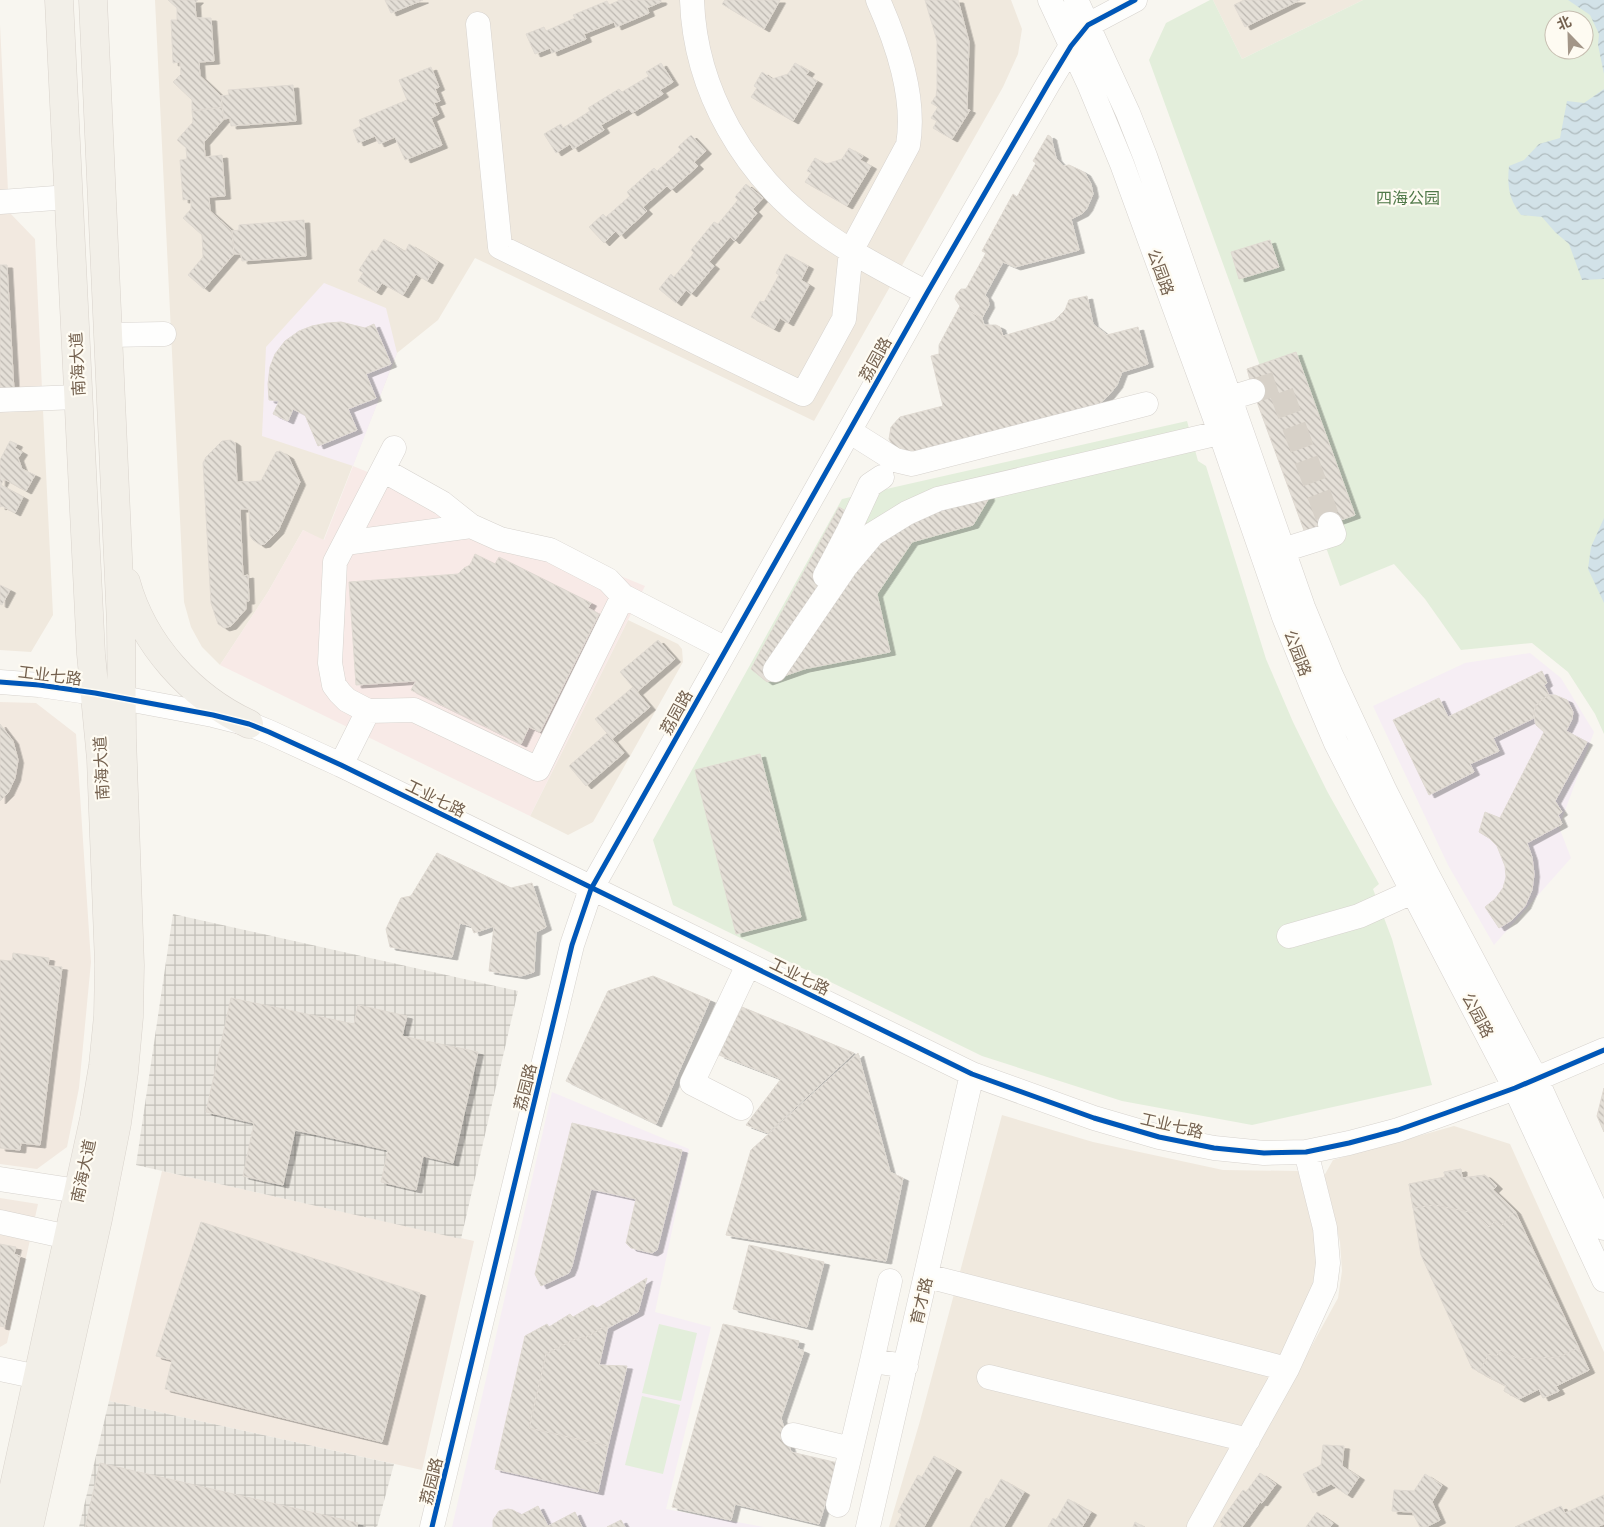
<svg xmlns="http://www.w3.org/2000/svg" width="1604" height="1527" font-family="Quicksand,'Noto Sans SC',sans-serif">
<defs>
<pattern id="industrial-grid" width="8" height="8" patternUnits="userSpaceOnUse" patternTransform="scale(1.25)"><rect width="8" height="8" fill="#eae7e0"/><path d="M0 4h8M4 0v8" fill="none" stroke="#c2bfb8"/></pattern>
<pattern id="water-waves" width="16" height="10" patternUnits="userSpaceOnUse" patternTransform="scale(1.25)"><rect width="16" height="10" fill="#d2e2e8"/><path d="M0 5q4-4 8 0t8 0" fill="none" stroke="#afbbbe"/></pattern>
<pattern id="building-back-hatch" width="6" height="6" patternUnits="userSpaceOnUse" patternTransform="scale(1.25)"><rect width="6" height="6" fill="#e4dfd7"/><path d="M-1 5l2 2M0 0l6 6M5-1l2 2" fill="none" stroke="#bdb8b1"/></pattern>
<filter id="shadow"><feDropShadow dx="5.5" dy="3" stdDeviation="0" flood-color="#0004"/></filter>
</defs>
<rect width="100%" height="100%" fill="#f8f6f0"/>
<path fill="#f0e9de" d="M 155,0 L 1011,0 L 1022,29 L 1018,54 L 1003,87 L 814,421 L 475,258 L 438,320 L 397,353 L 323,541 L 303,530 L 268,592 L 220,665 L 202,647 L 191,627 L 184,602 Z
M 1213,0 L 1363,0 L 1242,59 Z
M 43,410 L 53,615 L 31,652 L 0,650 L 0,413 Z
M 628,620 L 678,644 L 682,649 L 683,662 L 593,822 L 568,835 L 530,816 Z
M 1002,1115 L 1093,1142 L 1223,1170 L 1299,1171 L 1314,1230 L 1317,1263 L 1315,1283 L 1273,1416 L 1338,1298 L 1342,1271 L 1340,1242 L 1324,1176 L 1333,1160 L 1454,1126 L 1510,1144 L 1604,1352 L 1604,1527 L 889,1527 L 920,1421 Z"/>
<path fill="#f2e9e0" d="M 0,24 L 9,212 L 35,239 L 43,410 L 0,413 Z
M 0,702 L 36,703 L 76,734 L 91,962 L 79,1088 L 67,1147 L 37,1169 L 0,1164 Z
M 162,1171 L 474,1241 L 422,1470 L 109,1401 Z
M 0,1198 L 38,1204 L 7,1343 L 0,1347 Z"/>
<path fill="url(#industrial-grid)" d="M 173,914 L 518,991 L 461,1239 L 136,1165 Z
M 109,1401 L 394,1464 L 377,1527 L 79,1527 Z"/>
<path fill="#f6eef4" d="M 324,283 L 386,308 L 397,353 L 353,466 L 262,436 L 266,347 Z
M 1530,653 L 1561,678 L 1594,732 L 1559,827 L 1571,858 L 1494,945 L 1448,865 L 1373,706 L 1465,663 Z
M 552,1092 L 689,1149 L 655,1312 L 711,1327 L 666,1509 L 764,1527 L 452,1527 Z"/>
<path fill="#f8eae7" d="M 353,466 L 645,586 L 530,816 L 220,665 L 268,592 L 303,530 L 324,540 Z"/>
<path fill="#e3eedb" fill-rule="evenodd" d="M 1210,0 L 1213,0 L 1242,59 L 1363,0 L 1604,0 L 1604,734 L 1595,714 L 1568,672 L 1532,643 L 1461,650 L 1425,599 L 1394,564 L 1340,586 L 1149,60 L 1166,23 ZM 1554,20 L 1584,20 L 1584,50 L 1554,50 Z
M 1187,421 L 1198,461 L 1206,466 L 1266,659 L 1293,722 L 1327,791 L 1379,884 L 1373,889 L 1392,939 L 1432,1085 L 1252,1125 L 1122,1101 L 982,1056 L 673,905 L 653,840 L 842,499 Z
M 659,1324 L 697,1333 L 681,1401 L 642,1393 Z
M 642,1396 L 680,1405 L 663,1474 L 625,1465 Z"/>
<path fill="url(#water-waves)" d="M 1568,0 L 1604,0 L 1604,74 L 1598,45 L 1599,34 L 1590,15 Z
M 1604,89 L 1604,279 L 1582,280 L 1569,244 L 1555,232 L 1542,217 L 1521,215 C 1509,199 1507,187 1509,166 L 1524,160 L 1539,144 L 1560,138 L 1567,101 L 1584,103 Z
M 1604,518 L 1604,603 L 1588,569 L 1591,547 Z"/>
<path fill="url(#building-back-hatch)" stroke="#e0dad2" filter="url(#shadow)" d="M 168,0 L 198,0 L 195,3 L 196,18 L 211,18 L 214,61 L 199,62 L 200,76 L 221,96 L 222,107 L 192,111 L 192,100 L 173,82 L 181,74 L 180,62 L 173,63 L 171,20 L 177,20 L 177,8 Z
M 385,0 L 423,0 L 391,13 Z
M 620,0 L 661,0 L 661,2 L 647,8 L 649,13 L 616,27 L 614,22 L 584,34 L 586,39 L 552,53 L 550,48 L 535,54 L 526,34 L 544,27 L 546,31 L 575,18 L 573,15 L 607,1 L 609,5 Z
M 725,0 L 780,0 L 764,29 L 722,4 Z
M 925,0 L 958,0 L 969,42 L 967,109 L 970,110 L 952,139 L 933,128 L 937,121 L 931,118 L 938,107 L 931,103 L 936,96 L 937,88 L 937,41 Z
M 1244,0 L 1300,0 L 1245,27 L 1234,5 Z
M 661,63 L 673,82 L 660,90 L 663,94 L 632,113 L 629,109 L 601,125 L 604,130 L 573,149 L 570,144 L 556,153 L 544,134 L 561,124 L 563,128 L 590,111 L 588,108 L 619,89 L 622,92 L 649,76 L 646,72 Z
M 795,63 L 809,71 L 806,75 L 817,81 L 793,121 L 751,97 L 757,88 L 754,86 L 762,72 L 772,79 L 788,74 Z
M 431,67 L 439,87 L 435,89 L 440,101 L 434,103 L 439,114 L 431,118 L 442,145 L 405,160 L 395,137 L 379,144 L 375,136 L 358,143 L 353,130 L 361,126 L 359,120 L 407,100 L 399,80 Z
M 293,85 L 296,121 L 231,126 L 230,118 L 224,119 L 221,96 L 229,95 L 228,90 Z
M 222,107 L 224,119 L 204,142 L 205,157 L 222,155 L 225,196 L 209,197 L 210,211 L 232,231 L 234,254 L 204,289 L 188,275 L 203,257 L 202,235 L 183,218 L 191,209 L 191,199 L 183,200 L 180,160 L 187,159 L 186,148 L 177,140 L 193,122 L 192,111 Z
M 691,135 L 706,151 L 694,162 L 698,166 L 671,190 L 667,186 L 643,207 L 647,211 L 620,236 L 616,231 L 604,243 L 589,227 L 603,214 L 606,217 L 630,196 L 627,192 L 654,168 L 657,171 L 681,150 L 678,147 Z
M 1048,135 L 1051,137 L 1056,158 L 1063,166 L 1069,165 L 1080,170 L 1085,173 L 1091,184 L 1093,194 L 1087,208 L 1083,213 L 1071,219 L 1079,250 L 1015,267 L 1003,262 L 985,295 L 988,299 L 989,305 L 982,318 L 960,306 L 955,299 L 956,295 L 961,289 L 966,289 L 986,253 L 982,251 L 1013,194 L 1017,197 L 1036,163 L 1033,161 Z
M 849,148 L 863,156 L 860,160 L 871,166 L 847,206 L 805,182 L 811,173 L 807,171 L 815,158 L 826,164 L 842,159 Z
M 746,184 L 763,198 L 753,209 L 757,213 L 734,241 L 730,237 L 709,262 L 714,266 L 691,294 L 686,290 L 676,303 L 659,289 L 671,274 L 674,277 L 694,253 L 691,250 L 714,222 L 718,224 L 738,200 L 735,197 Z
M 304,220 L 306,256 L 242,261 L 241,254 L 234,254 L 232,231 L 239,230 L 239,225 Z
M 384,239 L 405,252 L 409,244 L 438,262 L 427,281 L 416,274 L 403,295 L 382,283 L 376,292 L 358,281 L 363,273 L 359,270 L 372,250 L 376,252 Z
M 1270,240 L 1279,267 L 1239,279 L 1231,252 Z
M 786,254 L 808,266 L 801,280 L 809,285 L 788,323 L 780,318 L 774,329 L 751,317 L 760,301 L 764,302 L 779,275 L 776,273 Z
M 0,265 L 7,265 L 14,391 L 0,392 Z
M 1087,296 L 1093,324 L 1107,335 L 1138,327 L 1148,364 L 1122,372 L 1117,385 L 1109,395 L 1099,404 L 1086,409 L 907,456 L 895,450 L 889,439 L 891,427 L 900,417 L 943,406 L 931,356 L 939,354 L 939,345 L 960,306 L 982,318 L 984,325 L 996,325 L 1000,327 L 1003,336 L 1054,321 L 1065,310 L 1069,300 Z
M 341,322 L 365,328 L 374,324 L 391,364 L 366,374 L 376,398 L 348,409 L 357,430 L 318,446 L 305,415 L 293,409 L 288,421 L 273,414 L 279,401 L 269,400 L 268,384 L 270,367 L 275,354 L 285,341 L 299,331 L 312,326 L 327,323 Z
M 1296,352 L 1355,515 L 1305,533 L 1253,391 L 1247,369 Z
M 231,440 L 235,443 L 237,482 L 261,481 L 276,452 L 280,451 L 288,456 L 300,482 L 278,531 L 265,544 L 260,545 L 253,540 L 250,536 L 249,509 L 240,509 L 243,576 L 248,575 L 249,601 L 246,601 L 246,609 L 231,626 L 224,628 L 218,624 L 211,603 L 203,463 L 206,457 L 222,441 Z
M 10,441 L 17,444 L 15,448 L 22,452 L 18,458 L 22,469 L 35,475 L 26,491 L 4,479 L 1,485 L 23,497 L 15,513 L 2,506 L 0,507 L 0,460 Z
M 986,484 L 989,498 L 973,525 L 912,542 L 877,594 L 890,652 L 804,669 L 767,682 L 751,669 L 839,507 L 883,534 Z
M 475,554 L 495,564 L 499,557 L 591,603 L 588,608 L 599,614 L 540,732 L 529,727 L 521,744 L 411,690 L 416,681 L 356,685 L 349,582 L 458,574 L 464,568 L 470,565 Z
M 0,585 L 10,590 L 2,605 L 0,604 Z
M 658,640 L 675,659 L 637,692 L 620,672 Z
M 1542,671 L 1547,683 L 1544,685 L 1549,695 L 1538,703 L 1535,707 L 1534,718 L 1493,738 L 1499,751 L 1470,764 L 1474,772 L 1429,795 L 1393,720 L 1439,698 L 1448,717 Z
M 633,687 L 650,707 L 612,739 L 595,719 Z
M 1549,695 L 1555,695 L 1567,700 L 1573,712 L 1572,719 L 1566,731 L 1587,742 L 1555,801 L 1562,812 L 1558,815 L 1562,824 L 1527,843 L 1532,857 L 1534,874 L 1532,890 L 1525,906 L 1512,920 L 1499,928 L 1485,907 L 1495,899 L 1503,888 L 1506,877 L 1505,866 L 1497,846 L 1489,838 L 1479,832 L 1485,812 L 1500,818 L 1544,732 L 1536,725 L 1533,713 L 1538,703 Z
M 0,724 L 13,741 L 18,760 L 15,778 L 8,793 L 0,801 Z
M 607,733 L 624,753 L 586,786 L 569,766 Z
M 760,754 L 801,917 L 736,934 L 695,770 Z
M 437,853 L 511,888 L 532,883 L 546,927 L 536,932 L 534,972 L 521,976 L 489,971 L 494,926 L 474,933 L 471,926 L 460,923 L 452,957 L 390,947 L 386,929 L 401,898 L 411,896 Z
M 13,953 L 49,958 L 48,966 L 62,967 L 40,1145 L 21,1143 L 20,1150 L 0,1148 L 0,960 L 12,961 Z
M 653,976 L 710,1000 L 656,1124 L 566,1081 L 608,991 Z
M 231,998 L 354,1024 L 358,1005 L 407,1016 L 402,1036 L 478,1052 L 453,1163 L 423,1156 L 416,1190 L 381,1182 L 388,1150 L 295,1130 L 283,1185 L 243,1176 L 254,1123 L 206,1112 Z
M 742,1007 L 854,1053 L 768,1133 L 746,1125 L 781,1079 L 719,1055 Z
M 858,1053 L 890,1172 L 903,1178 L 886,1261 L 726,1235 L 751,1150 Z
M 1604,1088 L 1604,1132 L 1597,1116 Z
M 572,1123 L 682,1150 L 657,1250 L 652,1253 L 631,1248 L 626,1243 L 636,1199 L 591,1189 L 572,1266 L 569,1273 L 541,1286 L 535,1274 Z
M 1461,1169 L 1462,1178 L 1485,1175 L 1497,1186 L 1493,1190 L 1515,1211 L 1589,1370 L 1556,1386 L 1559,1391 L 1543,1398 L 1539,1389 L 1519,1399 L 1504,1391 L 1506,1386 L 1472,1368 L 1421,1255 L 1409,1184 L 1445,1177 L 1444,1172 Z
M 1461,1169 L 1462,1178 L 1485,1175 L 1497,1186 L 1493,1190 L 1515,1211 L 1501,1226 L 1495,1221 L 1489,1227 L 1474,1213 L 1435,1205 L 1413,1208 L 1409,1184 L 1445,1177 L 1444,1172 Z
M 201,1222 L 420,1293 L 382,1442 L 165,1389 L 172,1360 L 156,1356 Z
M 0,1244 L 16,1247 L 14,1254 L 20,1256 L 4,1327 L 0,1326 Z
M 749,1245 L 824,1262 L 807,1327 L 733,1309 Z
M 647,1278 L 638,1312 L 606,1329 L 602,1328 L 585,1338 L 579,1337 L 546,1354 L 529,1428 L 608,1446 L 598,1492 L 495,1469 L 525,1336 L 547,1324 L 549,1327 L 570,1314 L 573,1317 L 593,1305 L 597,1308 Z
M 723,1324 L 799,1341 L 797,1348 L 804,1351 L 781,1418 L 791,1452 L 838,1463 L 819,1524 L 735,1504 L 731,1520 L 672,1507 Z
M 608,1327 L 599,1365 L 627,1366 L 608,1446 L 529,1428 L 546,1354 L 579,1337 L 585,1338 L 602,1328 Z
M 1578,1348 L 1589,1370 L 1556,1386 L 1559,1391 L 1543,1398 L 1539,1389 L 1519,1399 L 1504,1391 L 1506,1386 L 1479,1372 L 1489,1354 L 1496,1357 L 1500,1350 L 1519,1359 L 1559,1357 Z
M 1323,1445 L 1344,1446 L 1342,1466 L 1359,1477 L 1347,1495 L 1331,1484 L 1313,1493 L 1303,1474 L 1321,1465 Z
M 934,1456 L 956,1469 L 924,1527 L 895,1527 L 902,1514 L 898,1512 L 918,1475 L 922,1477 Z
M 100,1463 L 358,1523 L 357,1527 L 85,1527 Z
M 1260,1473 L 1276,1484 L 1262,1503 L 1260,1502 L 1242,1527 L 1221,1527 L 1223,1524 L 1220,1522 L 1243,1490 L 1246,1492 Z
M 1425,1474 L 1442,1485 L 1432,1502 L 1440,1520 L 1426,1527 L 1420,1527 L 1412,1512 L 1392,1511 L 1394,1490 L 1414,1491 Z
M 1001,1479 L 1024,1492 L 1004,1527 L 970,1527 L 986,1498 L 989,1500 Z
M 1604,1495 L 1604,1524 L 1597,1527 L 1515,1527 L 1561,1506 L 1565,1513 Z
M 1068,1499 L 1091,1512 L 1082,1527 L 1048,1527 L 1053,1518 L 1056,1520 Z
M 538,1506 L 548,1526 L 575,1512 L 582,1527 L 493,1527 L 493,1520 L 499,1511 L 508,1509 L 513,1510 L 521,1515 Z
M 1317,1512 L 1333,1523 L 1330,1527 L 1306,1527 Z
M 621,1520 L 625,1527 L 607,1527 Z
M 1135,1522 L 1144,1527 L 1133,1527 Z"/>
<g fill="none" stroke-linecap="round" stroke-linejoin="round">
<path stroke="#d7d1c8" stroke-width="24" stroke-dasharray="24 12" stroke-linecap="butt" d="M 1253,391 L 1278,383 L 1330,524"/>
<defs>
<path id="minor" d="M 692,0 C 695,91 745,176 818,229 C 852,254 890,273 927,293
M 1050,0 L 1089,84 L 1122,164 L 1220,432 L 1284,617 L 1313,689 L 1336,743 L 1365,800 L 1515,1088 L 1604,1280
M 1076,0 L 1128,113 L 1145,156 L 1303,607 L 1331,675 L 1385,791 L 1427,874 L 1536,1079 L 1604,1228
M 478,24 L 500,247 L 803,394 L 844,319 L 851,251 L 908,145 C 916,97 897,43 878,0
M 0,202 L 69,197
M 109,335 L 164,334
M 1230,398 L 1253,391
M 0,400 L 78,397
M 849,431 L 895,460 L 912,464 L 1146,404
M 394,448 L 335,562 L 330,663 L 334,685 L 340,693 L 347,700 L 368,711 L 414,710 L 538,769 L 623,596
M 383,470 L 442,503 L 471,526 L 500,539 L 550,550 L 608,580 L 623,596 L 726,649
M 345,543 L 471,526
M 1283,550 L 1334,534 L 1330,524
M 825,576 L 849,530 L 870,485 L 882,477
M 775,670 L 846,566 L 873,534 L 907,513 L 938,499 L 1236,429
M 0,682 L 39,685 L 95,693 L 213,715 L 249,724 L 269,732 L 341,765 L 972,1074 L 1094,1118 L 1159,1137 L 1214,1148 L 1264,1153 L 1306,1152 L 1349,1143 L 1398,1130 L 1446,1113 L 1515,1088 L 1604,1050
M 341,765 L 368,711
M 1289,936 L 1359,916 L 1412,892
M 741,1108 L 692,1083 L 748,965
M 0,1179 L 78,1191
M 0,1222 L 68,1237
M 927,1276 L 1287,1369
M 872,1361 L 890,1281
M 0,1369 L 38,1377
M 989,1377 L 1248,1440
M 793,1435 L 851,1449
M 838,1505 L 872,1361 L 906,1366
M 432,1527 L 572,945 L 591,889 L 927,293 L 1048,84 L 1071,46 L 1088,25 L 1135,0
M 868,1527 L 972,1074
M 1199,1527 L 1287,1369 L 1325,1286 L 1328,1263 L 1325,1228 L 1306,1152"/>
<path id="major" d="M 126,582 C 143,644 191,697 249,724
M 5,1527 L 94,1119 L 103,1066 L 108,1016 L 109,964 L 101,759 L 91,654 L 59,0
M 29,1527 L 98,1219 L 117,1123 L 124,1072 L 129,1017 L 130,965 L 122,737 L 121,624 L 93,0"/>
</defs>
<use href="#minor" stroke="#d7d3ce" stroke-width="25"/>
<use href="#major" stroke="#d9d3cc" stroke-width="29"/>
<use href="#minor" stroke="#fefefd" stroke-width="24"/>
<use href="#major" stroke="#f2efe8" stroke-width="28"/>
<defs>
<path id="cycleway" d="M 0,682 L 39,685 L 95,693 L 213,715 L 249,724 L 269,732 L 341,765 L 972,1074 L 1094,1118 L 1159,1137 L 1214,1148 L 1264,1153 L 1306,1152 L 1349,1143 L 1398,1130 L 1446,1113 L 1515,1088 L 1604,1050
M 432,1527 L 572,945 L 591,889 L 927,293 L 1048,84 L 1071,46 L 1088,25 L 1135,0"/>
</defs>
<use href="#cycleway" stroke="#fefbf2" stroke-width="8"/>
<use href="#cycleway" stroke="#0057b8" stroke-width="5"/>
</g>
<g text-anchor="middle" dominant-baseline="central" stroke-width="4.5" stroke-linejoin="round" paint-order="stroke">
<g font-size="16" fill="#507949" stroke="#fefbf2">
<text x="1408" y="198">四海公园</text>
</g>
<g font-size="16" fill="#756250" stroke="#fefbf2">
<text transform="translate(1161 272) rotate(70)">公园路</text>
<text transform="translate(875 359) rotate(-61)">荔园路</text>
<text transform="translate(77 364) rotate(-93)">南海大道</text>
<text transform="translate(1298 653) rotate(69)">公园路</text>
<text transform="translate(50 675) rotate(7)">工业七路</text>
<text transform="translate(676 712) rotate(-61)">荔园路</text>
<text transform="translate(101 768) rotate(-93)">南海大道</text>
<text transform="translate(436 798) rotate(26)">工业七路</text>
<text transform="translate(800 976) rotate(26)">工业七路</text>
<text transform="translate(1478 1015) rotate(62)">公园路</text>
<text transform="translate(525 1087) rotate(-76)">荔园路</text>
<text transform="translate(1172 1125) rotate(13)">工业七路</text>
<text transform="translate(83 1171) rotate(-78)">南海大道</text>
<text transform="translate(921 1301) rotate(-77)">育才路</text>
<text transform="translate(431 1481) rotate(-76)">荔园路</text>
</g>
</g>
<g transform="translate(1569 35) rotate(337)"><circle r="24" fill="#fefbf2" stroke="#c7beb1"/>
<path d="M0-4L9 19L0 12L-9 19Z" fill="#a39688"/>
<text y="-8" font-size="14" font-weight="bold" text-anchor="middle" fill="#756250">北</text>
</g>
</svg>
